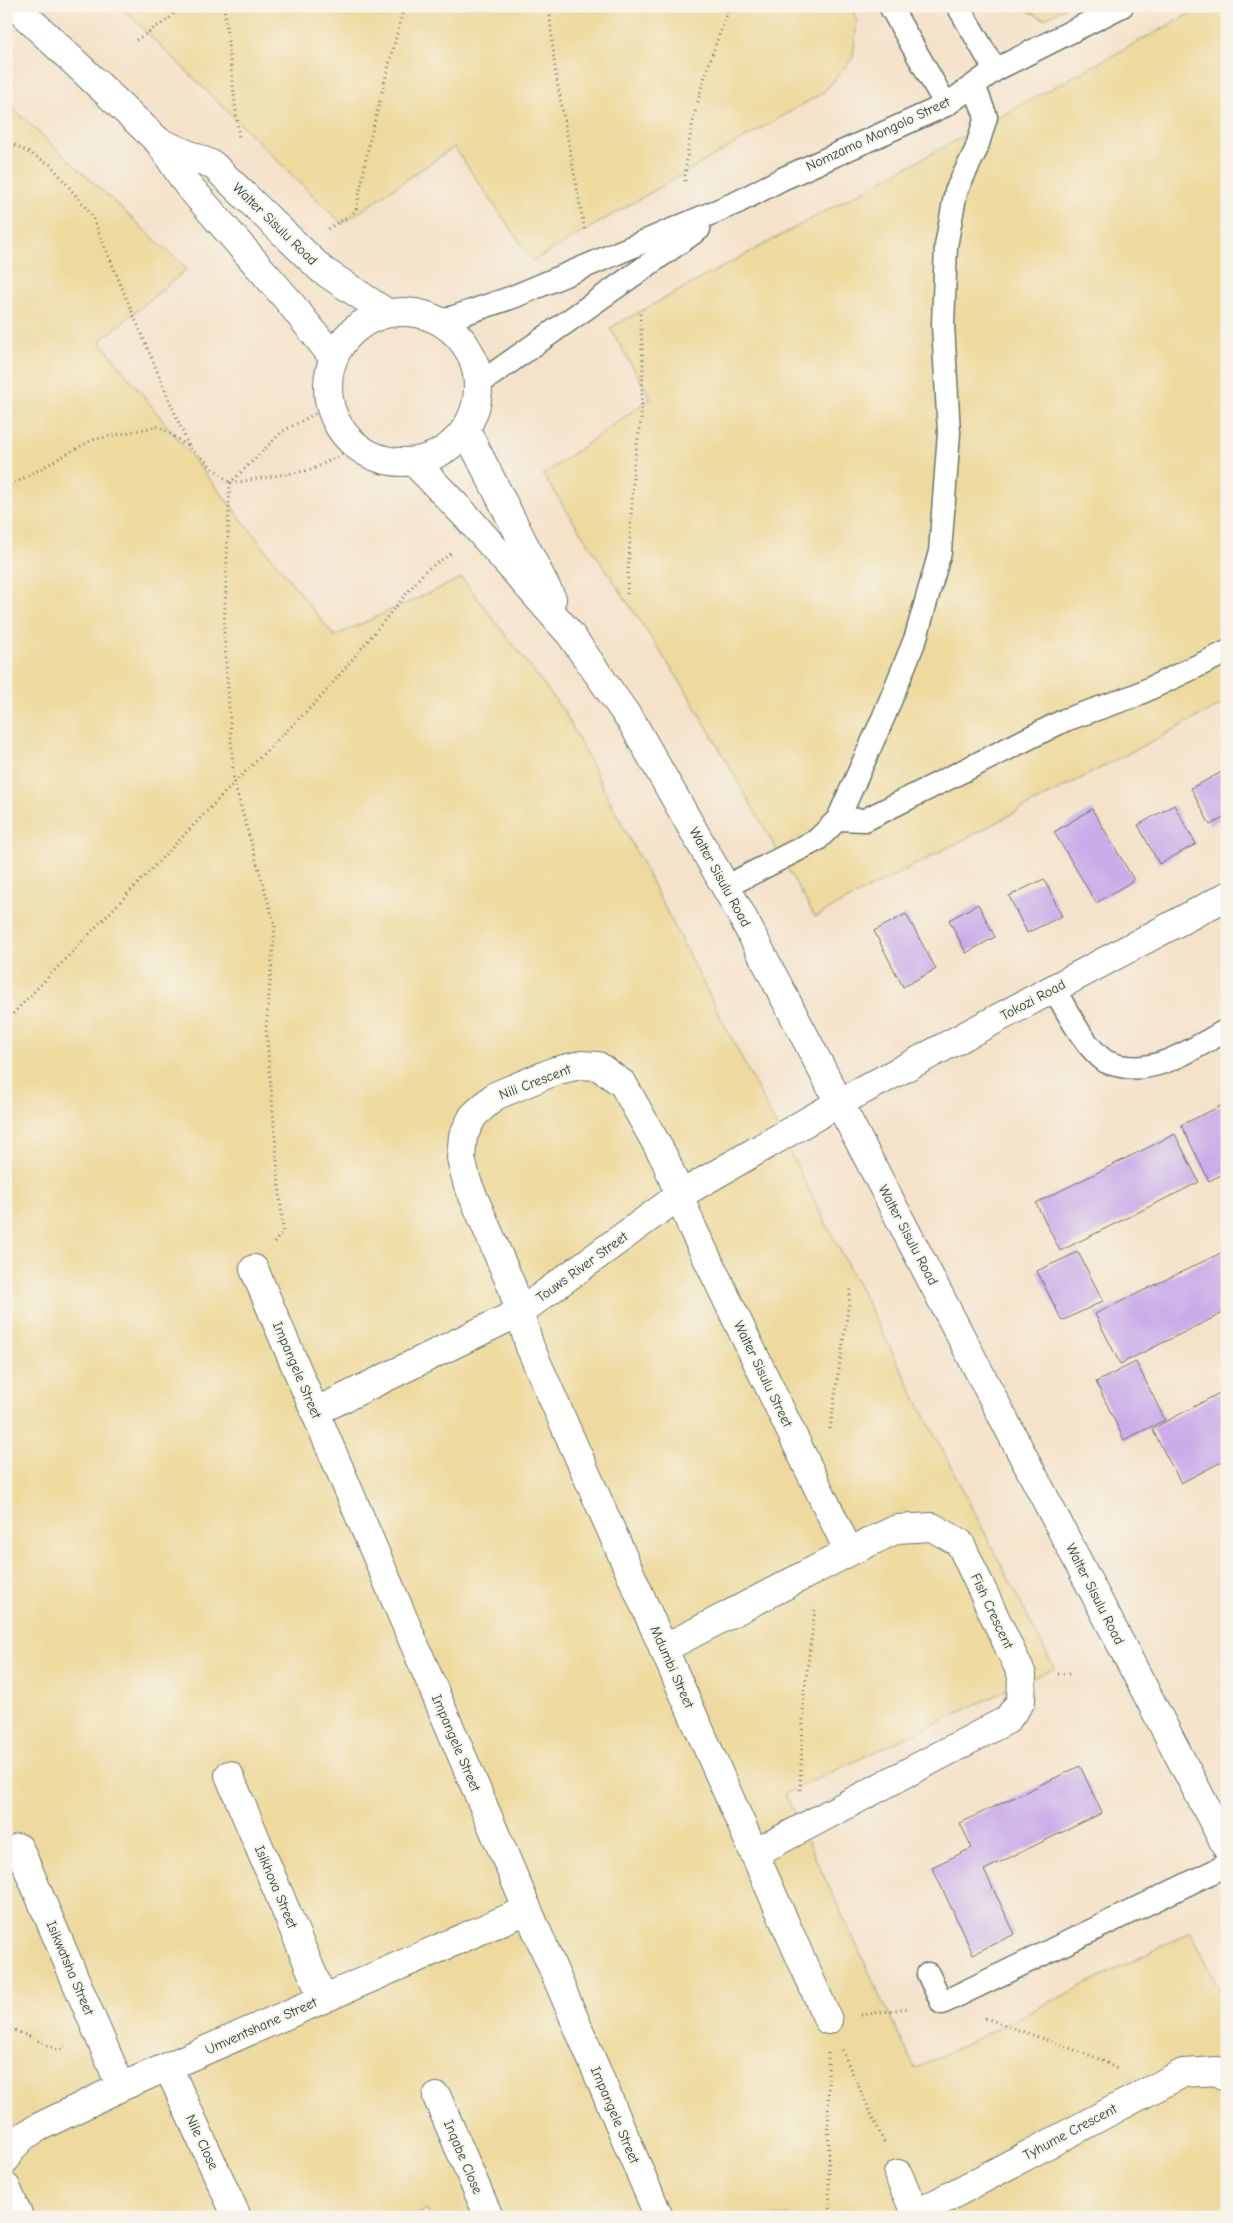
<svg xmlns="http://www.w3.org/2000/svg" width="1233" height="2223" font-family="'Comic Neue',sans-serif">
<rect width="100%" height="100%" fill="#f7f3e8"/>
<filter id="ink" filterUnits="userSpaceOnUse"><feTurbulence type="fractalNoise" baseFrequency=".02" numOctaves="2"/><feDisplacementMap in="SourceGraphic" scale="10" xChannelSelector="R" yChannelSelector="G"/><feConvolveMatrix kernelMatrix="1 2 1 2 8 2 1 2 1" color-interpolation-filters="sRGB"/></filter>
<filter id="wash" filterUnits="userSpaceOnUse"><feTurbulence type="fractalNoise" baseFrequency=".0096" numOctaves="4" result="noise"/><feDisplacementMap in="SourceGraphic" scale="20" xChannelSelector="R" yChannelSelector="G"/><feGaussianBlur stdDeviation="1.12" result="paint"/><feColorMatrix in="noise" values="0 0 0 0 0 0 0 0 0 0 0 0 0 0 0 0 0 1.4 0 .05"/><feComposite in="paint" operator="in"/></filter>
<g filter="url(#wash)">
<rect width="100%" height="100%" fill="#f4e2c9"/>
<path fill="#eeda9e" stroke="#868c69" d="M 120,6 L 850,6 L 857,20 L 853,58 L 824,92 L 533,261 L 454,147 L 342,224 Z
M 1019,6 L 1067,6 L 1044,19 Z
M 1204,6 L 1227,6 L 1227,702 L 815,917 L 687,692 L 543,475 L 651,398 L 610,328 Z
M 6,102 L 187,269 L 100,341 L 334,636 L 462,578 L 564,711 L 1054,1668 L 785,1794 L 915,2069 L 1191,1932 L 1227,2004 L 1227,2217 L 429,2217 L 426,2210 L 411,2217 L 6,2217 Z"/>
<g id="blocks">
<path fill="#c9ace9" d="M 1222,772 L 1227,780 L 1227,816 L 1210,825 L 1191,788 Z
M 1174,805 L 1196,844 L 1159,864 L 1138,825 Z
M 1092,809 L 1134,880 L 1096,903 L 1054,832 Z
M 1044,879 L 1062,916 L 1027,933 L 1009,896 Z
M 978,904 L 995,937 L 966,953 L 949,920 Z
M 906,914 L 936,969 L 903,987 L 874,931 Z
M 1227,1103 L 1227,1172 L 1209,1181 L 1181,1125 Z
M 1175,1134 L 1199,1182 L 1060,1251 L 1036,1203 Z
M 1227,1250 L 1227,1311 L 1120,1364 L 1095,1314 Z
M 1078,1252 L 1103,1301 L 1062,1321 L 1037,1271 Z
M 1136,1362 L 1165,1420 L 1124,1440 L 1096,1382 Z
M 1227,1389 L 1227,1459 L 1181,1483 L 1152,1429 Z
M 1080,1766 L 1102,1813 L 984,1870 L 1015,1934 L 973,1954 L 932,1867 L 972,1848 L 960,1823 Z"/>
</g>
</g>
<g filter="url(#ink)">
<use href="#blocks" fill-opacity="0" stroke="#6a7768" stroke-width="1"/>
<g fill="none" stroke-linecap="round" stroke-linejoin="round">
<defs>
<path id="service" d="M 890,6 L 946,105
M 958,6 L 995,70
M 442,321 L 513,297 L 738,202 L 782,179 L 946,105 L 995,70 L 1122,6
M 480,383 L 699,229
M 838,819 L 865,820 L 1065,720 L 1134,696 L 1227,652
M 727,886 L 817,840 L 838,819 L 884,716 L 916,637 L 940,552 L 949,433 L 943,325 L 946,246 L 956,191 L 976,150 L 986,117 L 974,85
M 1054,989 C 1068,1012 1083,1045 1105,1061 C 1108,1063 1113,1064 1116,1065 C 1156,1076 1193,1048 1227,1030
M 928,1974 L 942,2003 L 1227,1865"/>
<path id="minor" d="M 254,1269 L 659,2217
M 315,1412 L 520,1312 L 680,1195 L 839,1103 L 1227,896
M 663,1649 L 849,1552 L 897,1529 L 932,1527 L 960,1543 L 1022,1675 L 1021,1701 L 1007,1720 L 755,1853
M 229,1775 L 323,1999
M 19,1848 L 121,2087
M 828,2020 L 530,1347 L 512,1287 L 467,1182 L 461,1158 L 463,1136 L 473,1116 L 495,1096 L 555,1071 L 580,1065 L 598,1066 L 623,1084 L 665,1159 L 691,1225 L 849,1552
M 168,2067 L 237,2217
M 437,2097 L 489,2217
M 6,2159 L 13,2147 L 24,2136 L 39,2127 L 121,2087 L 527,1910
M 898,2174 L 917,2217
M 6,2187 L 19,2217
M 916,2214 L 1183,2073 L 1218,2071 L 1227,2078"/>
<path id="tertiary" d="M 15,6 L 159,142 L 187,184 L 287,299 L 333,357
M 159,142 L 213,165 L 322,270 L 387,313
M328 387a75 75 0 1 1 150 0a75 75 0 1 1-150 0Z
M 466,430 L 552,599
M 414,462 L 467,517 L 570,634 L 633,724 L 742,916 L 1227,1848"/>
</defs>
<use href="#service" stroke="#6a7768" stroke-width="25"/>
<use href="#minor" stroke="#6a7768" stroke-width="30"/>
<use href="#tertiary" stroke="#6a7768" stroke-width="30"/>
<path stroke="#6a7768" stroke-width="3" stroke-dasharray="1 4" stroke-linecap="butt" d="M 224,6 L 239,139
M 549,6 L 555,70 L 585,232
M 136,40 L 169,19 L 180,6
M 6,140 L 51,165 L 91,214 L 189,447
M 685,181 C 688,120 708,63 730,6
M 328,229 L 356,211 L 370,139 L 404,6
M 231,483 L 311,470 L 356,447
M 6,488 L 92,440 L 159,426 L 189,447 L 230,483
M 627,594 L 634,462 L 641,421 L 643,365 L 640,313
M 6,1021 L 234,783 L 322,696 L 426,570 L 452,553
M 274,1243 L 283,1231 L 266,1028 L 275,926 L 234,783 L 224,631 L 230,483 L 283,431 L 329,406
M 830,1429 L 851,1289
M 1058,1674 L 1070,1674
M 800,1790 L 804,1693 L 815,1610
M 861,2015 L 909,2008
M 985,2018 L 1100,2059 L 1117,2069
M 6,2026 L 58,2050 L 65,2046
M 842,2050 L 884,2142
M 828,2053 L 829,2191 L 831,2217"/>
<use href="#service" stroke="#fff" stroke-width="22"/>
<use href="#minor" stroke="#fff" stroke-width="28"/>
<use href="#tertiary" stroke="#fff" stroke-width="28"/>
</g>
</g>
<g text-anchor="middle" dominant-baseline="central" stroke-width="4" stroke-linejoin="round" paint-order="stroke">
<g font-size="14" fill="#1f3d34" stroke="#f7f3e8">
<text transform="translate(878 134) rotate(-25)">Nomzamo Mongolo Street</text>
<text transform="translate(275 224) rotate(44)">Walter Sisulu Road</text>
<text transform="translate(720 877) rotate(61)">Walter Sisulu Road</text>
<text transform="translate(1033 1000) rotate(-28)">Tokozi Road</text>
<text transform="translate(535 1082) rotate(-21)">Nili Crescent</text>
<text transform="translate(908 1235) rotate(62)">Walter Sisulu Road</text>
<text transform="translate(582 1267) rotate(-36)">Touws River Street</text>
<text transform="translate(297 1370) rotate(67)">Impangele Street</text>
<text transform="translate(763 1374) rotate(64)">Walter Sisulu Street</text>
<text transform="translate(1095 1594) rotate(63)">Walter Sisulu Road</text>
<text transform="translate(992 1611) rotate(65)">Fish Crescent</text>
<text transform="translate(672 1667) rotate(66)">Mdumbi Street</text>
<text transform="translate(456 1743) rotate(67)">Impangele Street</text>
<text transform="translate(276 1887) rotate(67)">Isikhova Street</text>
<text transform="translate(70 1968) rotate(67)">Isikwatsha Street</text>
<text transform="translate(261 2026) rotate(-24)">Umventshane Street</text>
<text transform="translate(615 2115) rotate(67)">Impangele Street</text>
<text transform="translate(1070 2132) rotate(-28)">Tyhume Crescent</text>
<text transform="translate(202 2142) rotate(65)">Nile Close</text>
<text transform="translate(463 2157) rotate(67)">Inqabe Close</text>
</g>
</g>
<rect width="1233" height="2223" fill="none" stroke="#f7f3e8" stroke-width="25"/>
</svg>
